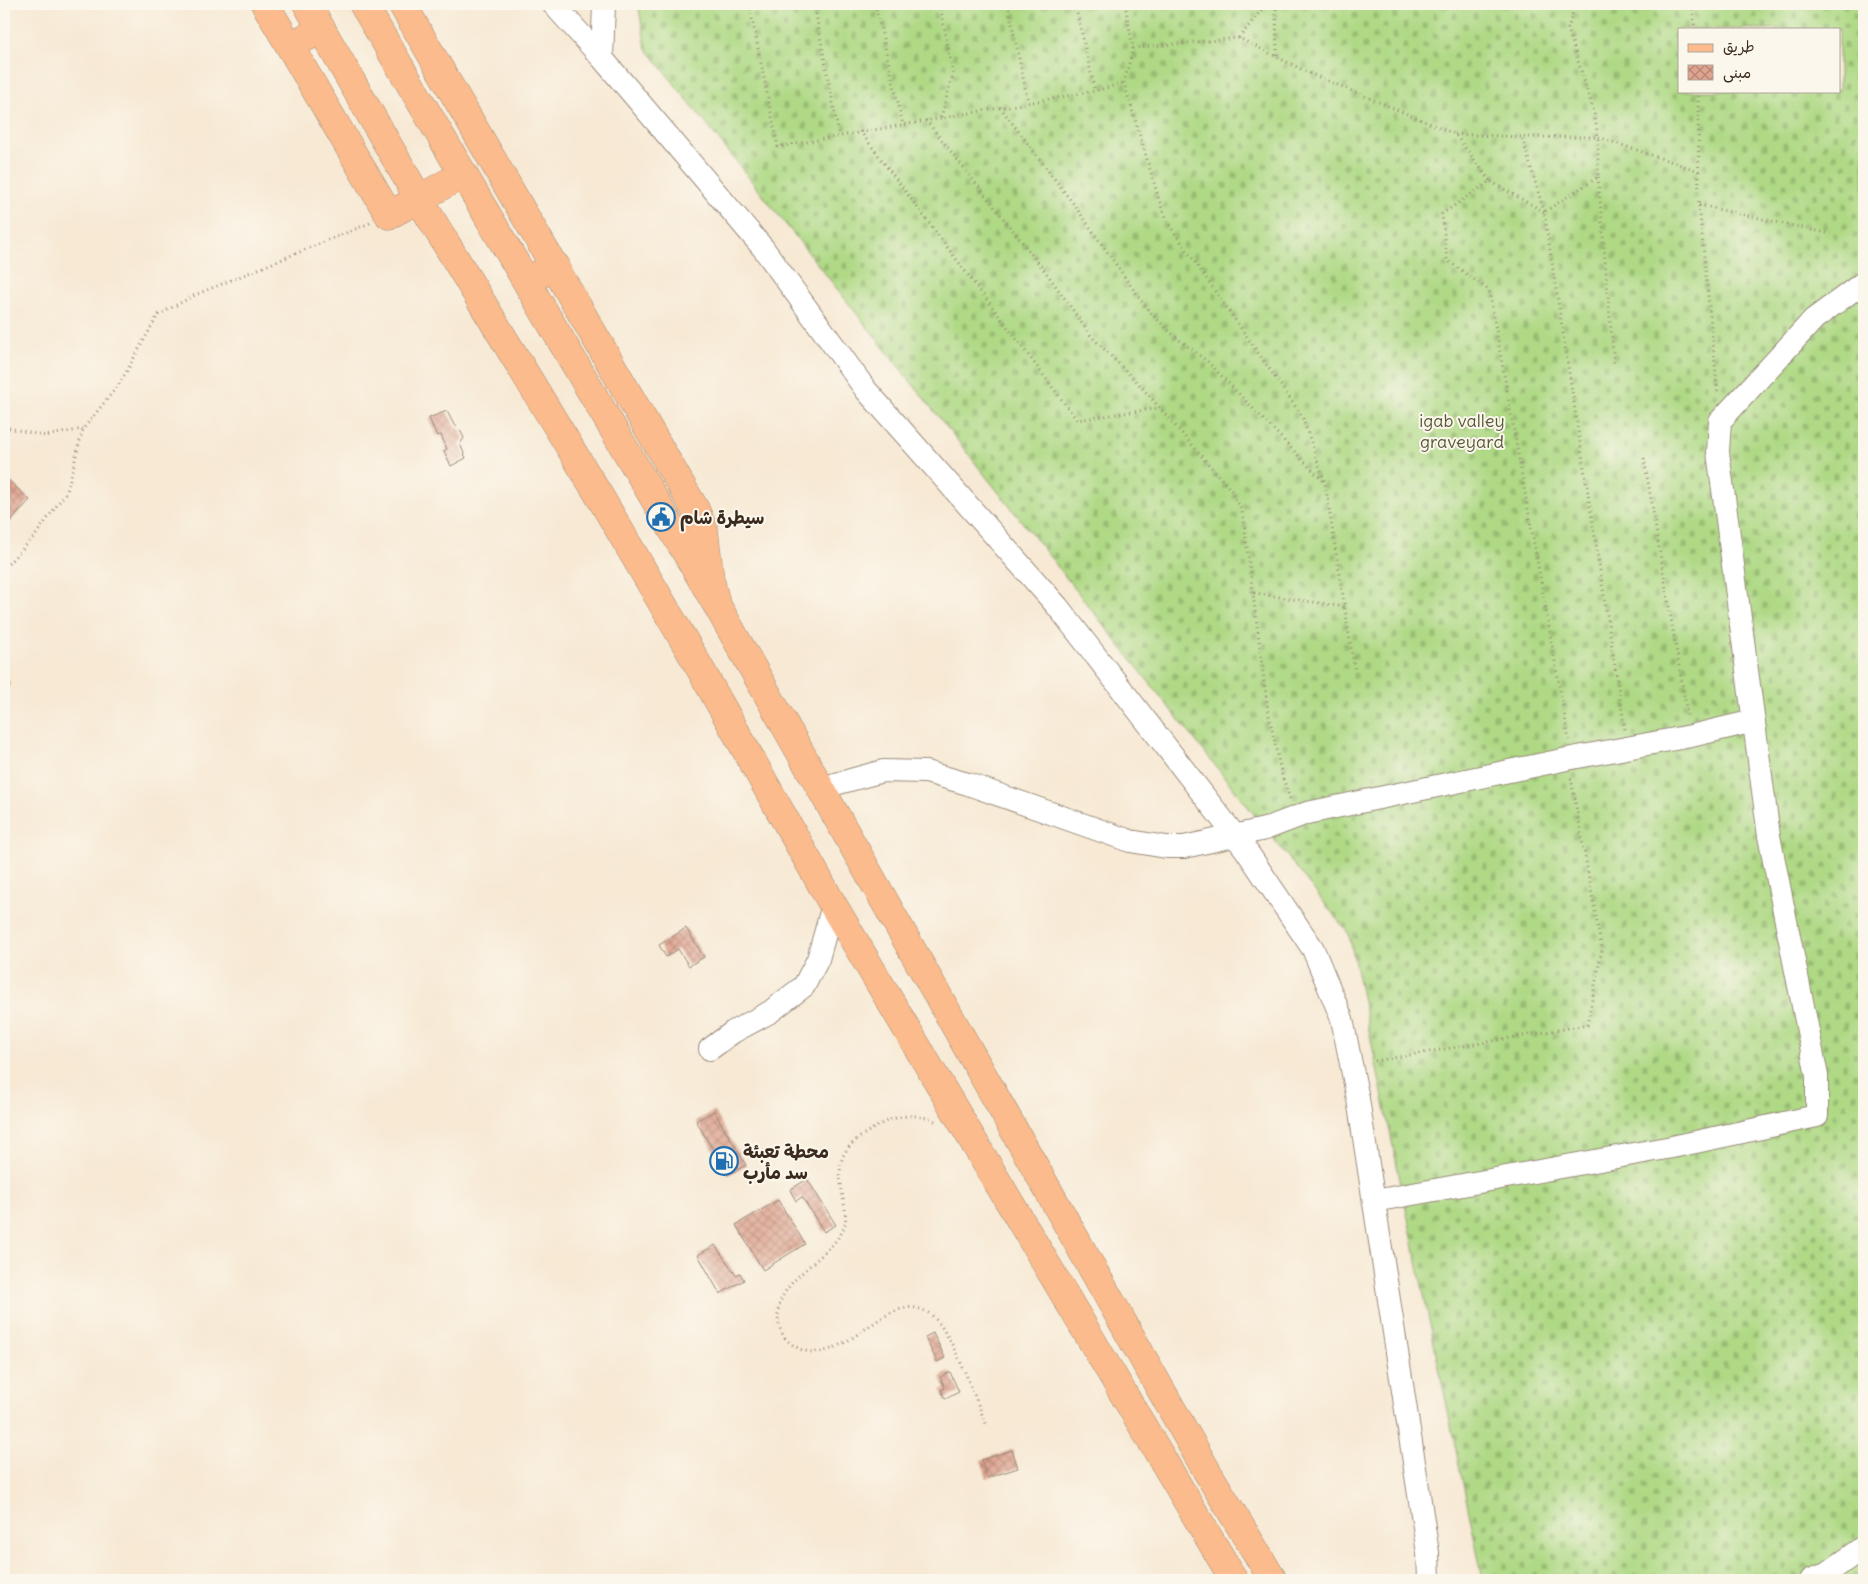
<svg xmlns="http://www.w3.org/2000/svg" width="1868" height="1584" font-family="Delius,'Playpen Sans Arabic',sans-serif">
<defs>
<pattern id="cemetery-stones" width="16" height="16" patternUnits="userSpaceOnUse" patternTransform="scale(1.25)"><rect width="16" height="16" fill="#afd985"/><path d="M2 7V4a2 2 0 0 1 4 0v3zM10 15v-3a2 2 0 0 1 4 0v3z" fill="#97ba72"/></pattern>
<pattern id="building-cross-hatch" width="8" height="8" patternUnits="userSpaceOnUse" patternTransform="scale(1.25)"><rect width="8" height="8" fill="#dfa38f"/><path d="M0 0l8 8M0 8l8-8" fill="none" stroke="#b68574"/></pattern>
</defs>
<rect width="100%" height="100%" fill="#fbf7ec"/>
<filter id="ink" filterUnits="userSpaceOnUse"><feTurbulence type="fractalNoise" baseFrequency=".02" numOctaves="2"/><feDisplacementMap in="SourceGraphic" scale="10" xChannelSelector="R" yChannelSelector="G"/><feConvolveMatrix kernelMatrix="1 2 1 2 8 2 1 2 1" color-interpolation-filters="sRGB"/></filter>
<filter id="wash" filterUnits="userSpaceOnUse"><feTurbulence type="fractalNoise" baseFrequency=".0096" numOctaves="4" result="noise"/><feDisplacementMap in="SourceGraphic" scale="20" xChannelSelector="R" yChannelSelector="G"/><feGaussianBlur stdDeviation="1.12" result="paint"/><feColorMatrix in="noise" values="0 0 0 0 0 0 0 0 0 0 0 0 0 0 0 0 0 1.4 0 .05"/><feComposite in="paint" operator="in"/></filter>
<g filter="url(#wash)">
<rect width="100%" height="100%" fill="#f7e9d4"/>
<path fill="url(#cemetery-stones)" stroke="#758252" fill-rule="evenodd" d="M 638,4 L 1864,4 L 1864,1580 L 1483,1580 L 1349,934 L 646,48 ZM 1679,29 L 1839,29 L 1839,91 L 1679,91 Z"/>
<g id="blocks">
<path fill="url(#building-cross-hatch)" d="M 447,411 L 453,423 L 460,430 L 464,438 L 460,444 L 466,458 L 451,466 L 444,451 L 447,449 L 441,435 L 437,436 L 429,418 Z
M 4,476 L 30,500 L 4,528 Z
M 4,680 L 10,682 L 4,696 Z
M 686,928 L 704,957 L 689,966 L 678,949 L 666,957 L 659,945 Z
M 714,1111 L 746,1165 L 728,1175 L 696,1121 Z
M 807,1179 L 836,1225 L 824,1232 L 802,1197 L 796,1201 L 790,1190 Z
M 778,1200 L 805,1244 L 763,1270 L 736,1225 Z
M 715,1245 L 736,1275 L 740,1273 L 744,1280 L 720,1294 L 698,1255 Z
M 933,1333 L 945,1358 L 937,1362 L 925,1337 Z
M 950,1372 L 959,1392 L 945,1399 L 941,1390 L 945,1388 L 940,1377 Z
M 1012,1450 L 1018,1468 L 987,1478 L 981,1460 Z"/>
</g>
</g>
<g filter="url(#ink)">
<use href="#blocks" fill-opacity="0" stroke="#998a79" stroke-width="1"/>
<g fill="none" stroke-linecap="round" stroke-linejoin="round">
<defs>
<path id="minor" d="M 553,4 L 602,58 L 763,248 L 866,390 L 1058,607 L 1246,850 L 1313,949 L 1342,1019 L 1358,1099 L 1428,1553 L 1429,1580
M 602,58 L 604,4
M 821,788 L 883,771 L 926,772 L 968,784 L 1130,841 L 1166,847 L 1184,847 L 1265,829 L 1307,813 L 1567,759 L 1691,736 L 1754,721
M 710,1049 L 733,1032 L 770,1012 L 804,986 L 818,959 L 833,905
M 1374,1201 L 1672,1147 L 1817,1116 L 1817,1076 L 1769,836 L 1718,452 L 1720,421 L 1814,319 L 1864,282
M 1811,1580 L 1826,1574 L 1864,1547"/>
<path id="major" d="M 265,4 L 389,215 L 419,199
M 402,4 L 695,509 L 704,530 L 710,579 L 715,599"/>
<path id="highway" d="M 307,4 L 419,199 L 603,502 L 693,656 L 833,905 L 1234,1580
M 363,4 L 718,607 L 1208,1473 L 1273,1580
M 290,46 L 322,29
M 419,199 L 463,174
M 526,281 L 556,266"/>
</defs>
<use href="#minor" stroke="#998a79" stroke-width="24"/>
<use href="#major" stroke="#998a79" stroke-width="29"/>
<use href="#highway" stroke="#998a79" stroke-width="29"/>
<path stroke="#998a79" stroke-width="3" stroke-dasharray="1 4" stroke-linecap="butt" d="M 749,4 L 778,147 L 1095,91 L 1124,83
M 814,4 L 839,135
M 875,4 L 903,124
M 940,4 L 953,74 L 941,117
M 1008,4 L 1028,102
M 1075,4 L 1095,91
M 1125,4 L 1133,48 L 1124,83 L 1162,209 L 1172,229 L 1302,416 L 1325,483 L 1355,672
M 1276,4 L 1277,57
M 1575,4 L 1568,29 L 1594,112 L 1598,137 L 1598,177 L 1544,212 L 1625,730
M 1692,4 L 1695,29
M 1239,38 L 1266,4
M 1133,48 L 1239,38 L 1309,73 L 1455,134 L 1490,181
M 1698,91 L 1699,205 L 1718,395
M 1000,107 L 1075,206 L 1148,310 L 1173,335 L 1208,362 L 1323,481
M 926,120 L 1048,275 L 1091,336 L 1139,384 L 1231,490 L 1242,511 L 1244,523 L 1268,711 L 1281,772 L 1290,799
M 860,131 L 1077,420 L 1158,408
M 1455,134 L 1522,137
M 1598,177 L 1614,364
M 1699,205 L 1831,234
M 1544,212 L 1490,181 L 1442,214 L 1447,260 L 1489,290 L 1569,740
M 1544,212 L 1522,137 L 1598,137 L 1699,171
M 4,427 L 45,436 L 83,429
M 1644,458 L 1688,719
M 4,572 L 4,568 L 35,536 L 67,491 L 83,429 L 120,383 L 158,315 L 195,295 L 370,223
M 1254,593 L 1345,607
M 1375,1061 L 1587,1025 L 1602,950 L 1571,778
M 935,1121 C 918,1113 897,1115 881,1124 C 840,1147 835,1157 844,1203 C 846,1213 847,1223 842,1232 C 822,1266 760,1287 783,1335 C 786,1341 794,1346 800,1349 C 846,1369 889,1284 930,1314 C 951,1329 975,1398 986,1424"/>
<use href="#minor" stroke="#fff" stroke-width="22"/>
<use href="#major" stroke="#fbbb8c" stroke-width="28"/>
<use href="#highway" stroke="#fbbb8c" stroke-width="28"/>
</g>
</g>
<defs>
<symbol id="civic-ring" viewBox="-11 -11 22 22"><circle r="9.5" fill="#fbf7ec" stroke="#1f6fb2" stroke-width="1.5"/><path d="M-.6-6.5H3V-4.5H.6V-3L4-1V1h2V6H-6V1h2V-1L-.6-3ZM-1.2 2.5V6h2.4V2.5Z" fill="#1f6fb2"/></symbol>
<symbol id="fuel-ring" viewBox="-11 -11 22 22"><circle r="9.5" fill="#fbf7ec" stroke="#1f6fb2" stroke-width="1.5"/><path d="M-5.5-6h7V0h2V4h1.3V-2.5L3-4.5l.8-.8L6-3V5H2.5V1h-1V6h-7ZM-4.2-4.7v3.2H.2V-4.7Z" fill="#1f6fb2"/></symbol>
</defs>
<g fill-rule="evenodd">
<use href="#civic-ring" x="645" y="501" width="32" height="32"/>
<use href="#fuel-ring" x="708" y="1145" width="32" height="32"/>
</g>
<g text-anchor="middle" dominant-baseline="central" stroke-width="4" stroke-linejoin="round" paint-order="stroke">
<g font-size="18" fill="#585638" stroke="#fbf7ec">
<text x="1462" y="420">igab valley<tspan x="1462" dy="21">graveyard</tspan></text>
</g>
<g font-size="18" font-weight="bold" fill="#3b2a1e" stroke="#fbf7ec" text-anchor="start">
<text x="680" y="517">سيطرة شام</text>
<text x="743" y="1151">محطة تعبئة<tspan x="743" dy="21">سد مأرب</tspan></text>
</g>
</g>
<rect width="1868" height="1584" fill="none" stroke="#fbf7ec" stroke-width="20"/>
<rect x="1678" y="28" width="162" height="65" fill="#fbf7ec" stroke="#aea59a"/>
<rect x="1688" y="44" width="25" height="8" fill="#fbbb8c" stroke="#aea59a"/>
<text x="1723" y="52" font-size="15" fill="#3b2a1e">طريق</text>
<rect x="1688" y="65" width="25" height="15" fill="url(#building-cross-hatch)" stroke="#aea59a"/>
<text x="1723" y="78" font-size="15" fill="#3b2a1e">مبنى</text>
</svg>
